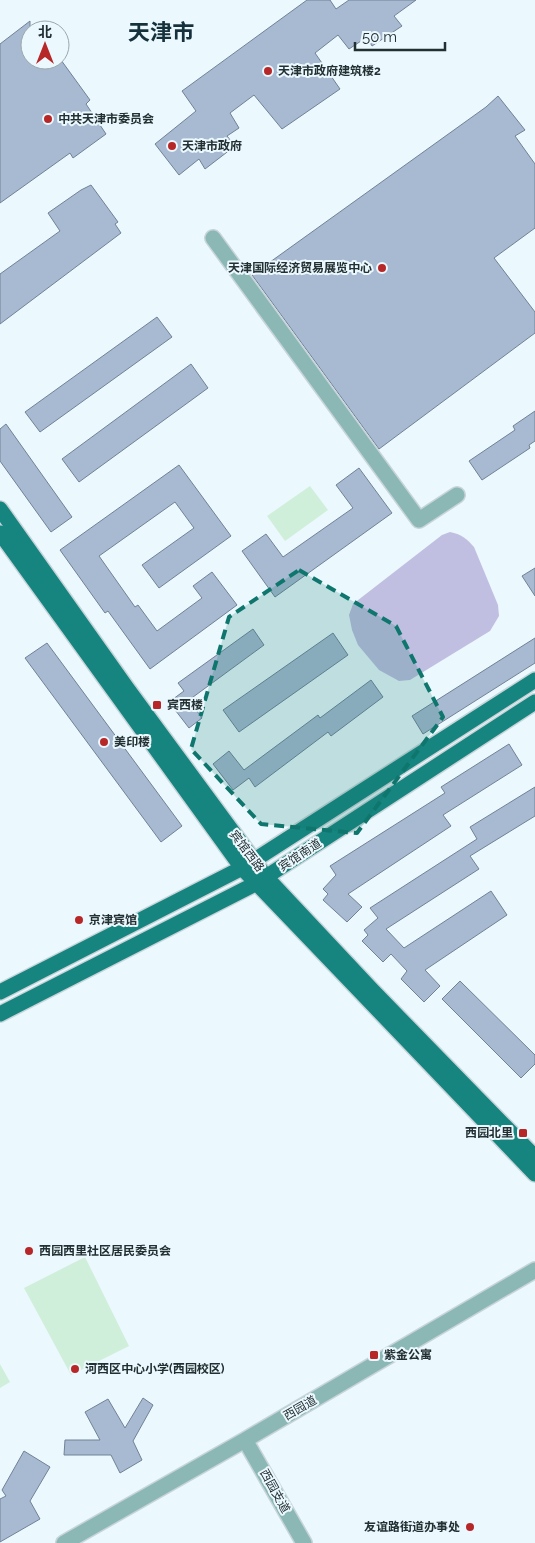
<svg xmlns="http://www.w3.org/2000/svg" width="535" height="1543" font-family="Raleway,'Noto Sans SC',sans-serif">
<rect width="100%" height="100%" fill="#ebf8fd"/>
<path fill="#d0efdb" d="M 310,486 L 328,510 L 285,541 L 267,516 Z
M 85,1257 L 129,1346 L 71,1375 L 24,1288 Z
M 0,1364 L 10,1382 L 0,1388 Z"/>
<path fill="#c1bfe1" d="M 450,532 C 461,534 467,539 474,547 L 498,605 L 499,616 L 490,631 L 410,680 L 399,681 L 379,670 L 358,645 L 352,630 L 349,615 L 353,604 L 442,535 Z"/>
<path fill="#a8bad1" stroke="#718297" d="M 307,0 L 330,0 L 336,9 L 349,0 L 416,0 L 394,16 L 402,26 L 372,46 L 367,37 L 349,49 L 338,35 L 315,53 L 340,89 L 282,129 L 254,95 L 230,113 L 239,128 L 227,136 L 235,146 L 205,169 L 199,159 L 179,175 L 155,144 L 196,111 L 182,91 Z
M 30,21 L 30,60 L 61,60 L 90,100 L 86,104 L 106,134 L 73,158 L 70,153 L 0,203 L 0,44 Z
M 498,96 L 525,130 L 515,136 L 535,164 L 535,228 L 494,258 L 535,312 L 535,333 L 379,449 L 252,275 L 486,107 Z
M 91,185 L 118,222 L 115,224 L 121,233 L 0,324 L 0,274 L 60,231 L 48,213 L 81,190 Z
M 157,317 L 172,337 L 40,432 L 25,412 Z
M 191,364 L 208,388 L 79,482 L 62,459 Z
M 535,411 L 535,441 L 529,445 L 530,448 L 482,480 L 469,461 L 515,430 L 513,426 Z
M 6,424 L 72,517 L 51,532 L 0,461 L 0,429 Z
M 179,465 L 231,536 L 159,588 L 142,565 L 194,528 L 175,502 L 99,556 L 135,607 L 138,605 L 157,631 L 202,598 L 193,586 L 212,572 L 237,605 L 150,669 L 108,611 L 105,613 L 60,550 Z
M 359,468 L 392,513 L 275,597 L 242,551 L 266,534 L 283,557 L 353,508 L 336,485 Z
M 535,568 L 535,596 L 522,576 Z
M 253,629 L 264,645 L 189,700 L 202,718 L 189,728 L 169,702 L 184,691 L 178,683 Z
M 333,633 L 348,655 L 239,732 L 223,710 Z
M 535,638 L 535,663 L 423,734 L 412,716 Z
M 47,643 L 182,826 L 161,842 L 25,658 Z
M 371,680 L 383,697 L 331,736 L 328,732 L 255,787 L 249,778 L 233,790 L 213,764 L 229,751 L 244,770 L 318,715 L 320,718 Z
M 509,744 L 522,765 L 443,815 L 451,826 L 348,894 L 362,907 L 347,922 L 323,900 L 328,894 L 323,889 L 336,875 L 330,866 L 445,793 L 441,787 Z
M 535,787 L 535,816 L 470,856 L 479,869 L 386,929 L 404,948 L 491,891 L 507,915 L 425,970 L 440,986 L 424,1002 L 401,979 L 407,971 L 391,954 L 383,962 L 362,941 L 368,935 L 364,930 L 378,918 L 370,908 L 477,839 L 470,827 Z
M 460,981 L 535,1055 L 535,1064 L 521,1078 L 442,999 Z
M 143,1398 L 153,1405 L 133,1441 L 142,1460 L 120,1473 L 111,1455 L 64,1455 L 65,1440 L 100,1440 L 85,1412 L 108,1399 L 125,1428 Z
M 24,1451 L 50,1467 L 30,1501 L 40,1519 L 0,1542 L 0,1499 L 6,1496 L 2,1490 Z"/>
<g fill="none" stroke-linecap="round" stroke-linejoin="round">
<defs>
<path id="minor" d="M 213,238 L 419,520 L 457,495
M 245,1440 L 304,1543
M 64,1543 L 245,1440 L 535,1270"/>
<path id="major" d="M 0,509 L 127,688 L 266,877 L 372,990 L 535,1157
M 0,533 L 242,868 L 535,1174
M 0,992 L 242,868 L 535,680
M 0,1014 L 255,884 L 535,702"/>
</defs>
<use href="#minor" stroke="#c7d4d9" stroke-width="18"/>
<use href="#major" stroke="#c7d4d9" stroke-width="18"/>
<use href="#minor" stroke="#8bb8b5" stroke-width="15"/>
<use href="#major" stroke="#16847f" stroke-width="15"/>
</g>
<path fill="#0f766e" fill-opacity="0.2" stroke="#0f766e" stroke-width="4" stroke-dasharray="10 6" stroke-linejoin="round" d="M 299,570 L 396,626 L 443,717 L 357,833 L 261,824 L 191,749 L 229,617 Z"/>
<g fill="#b72728" stroke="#ebf8fd" stroke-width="2">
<circle cx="268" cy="71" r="5"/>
<circle cx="48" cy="119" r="5"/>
<circle cx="172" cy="146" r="5"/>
<circle cx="382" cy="268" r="5"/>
<rect x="152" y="700" width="10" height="10" rx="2.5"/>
<circle cx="104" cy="742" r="5"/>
<circle cx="79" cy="920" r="5"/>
<rect x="518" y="1128" width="10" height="10" rx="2.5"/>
<circle cx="29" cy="1251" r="5"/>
<rect x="369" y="1350" width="10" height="10" rx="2.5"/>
<circle cx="75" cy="1369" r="5"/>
<circle cx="470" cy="1527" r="5"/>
</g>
<g text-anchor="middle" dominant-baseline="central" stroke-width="4" stroke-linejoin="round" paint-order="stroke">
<g font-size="12" font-weight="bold" fill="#222f33" stroke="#ebf8fd" text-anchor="start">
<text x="278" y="71">天津市政府建筑楼2</text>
<text x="58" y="119">中共天津市委员会</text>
<text x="182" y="146">天津市政府</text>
<text x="372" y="268" text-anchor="end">天津国际经济贸易展览中心</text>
<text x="167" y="705">宾西楼</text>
<text x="114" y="742">美印楼</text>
<text x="89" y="920">京津宾馆</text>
<text x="513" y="1133" text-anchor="end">西园北里</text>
<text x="39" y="1251">西园西里社区居民委员会</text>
<text x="384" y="1355">紫金公寓</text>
<text x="85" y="1369">河西区中心小学(西园校区)</text>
<text x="460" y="1527" text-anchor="end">友谊路街道办事处</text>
</g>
<g font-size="12" fill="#222f33" stroke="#ebf8fd">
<text transform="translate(247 851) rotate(53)">宾馆西路</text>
<text transform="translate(300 855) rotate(-33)">宾馆南道</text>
<text transform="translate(300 1408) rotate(-30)">西园道</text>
<text transform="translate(275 1491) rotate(61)">西园支道</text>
</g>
<g font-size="22" font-weight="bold" fill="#15313b" stroke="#ebf8fd">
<text x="161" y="32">天津市</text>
</g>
</g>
<g transform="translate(45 45)"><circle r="24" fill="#ebf8fd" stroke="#9ba8ac"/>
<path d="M0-4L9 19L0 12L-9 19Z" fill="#b72728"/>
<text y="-8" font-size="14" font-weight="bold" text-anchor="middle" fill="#222f33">北</text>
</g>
<path d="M355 42v8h90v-8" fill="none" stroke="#222f33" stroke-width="2.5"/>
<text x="362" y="42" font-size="15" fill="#222f33" stroke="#ebf8fd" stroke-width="4" paint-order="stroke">50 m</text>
</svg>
